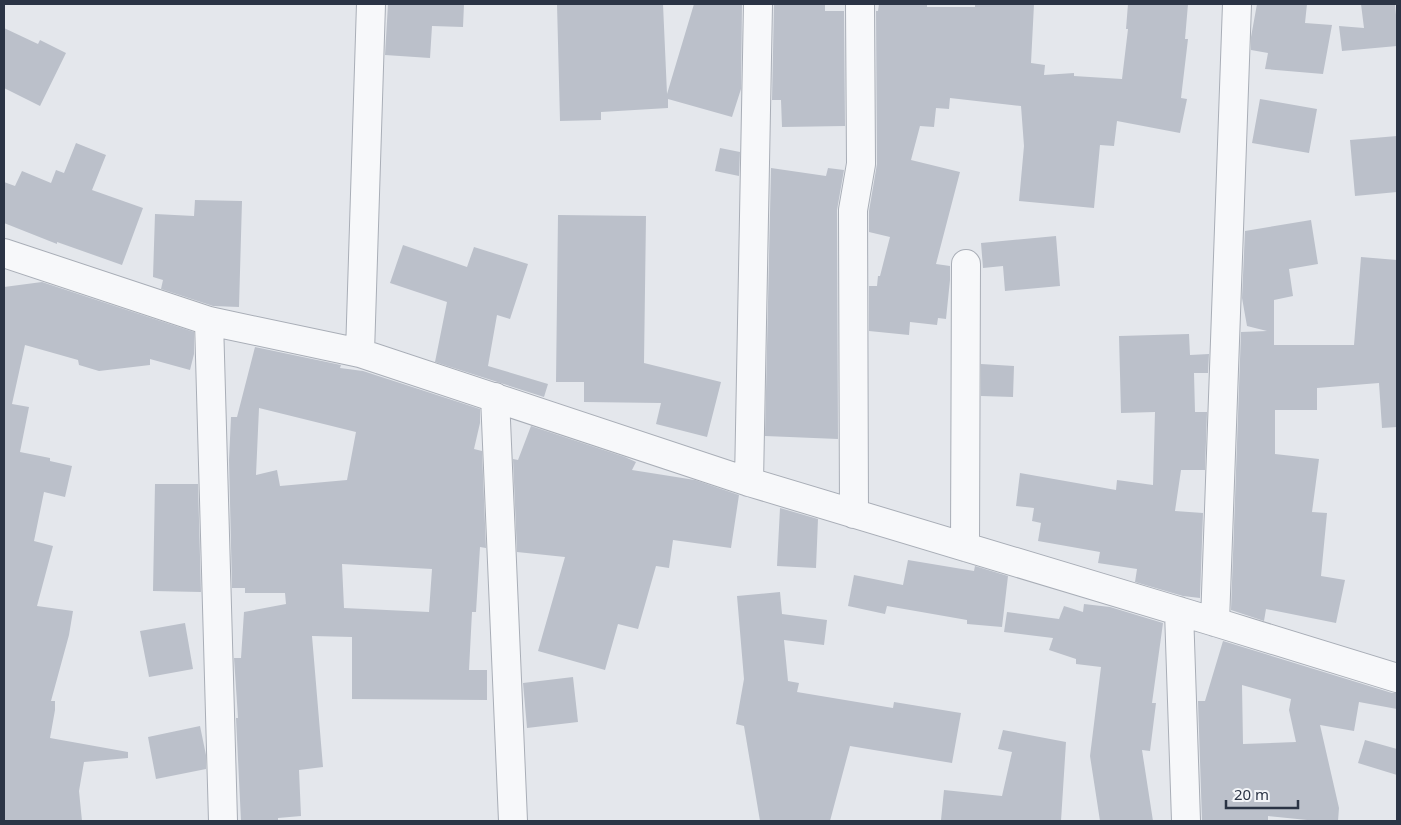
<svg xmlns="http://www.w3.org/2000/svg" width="1401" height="825" font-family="'Noto Sans',sans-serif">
<rect width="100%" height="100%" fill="#e4e7ec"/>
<path fill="#bbc0ca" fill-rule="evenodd" d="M 388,4 L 464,4 L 463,27 L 432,26 L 430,58 L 385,55 Z
M 557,4 L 663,4 L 667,94 L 694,4 L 742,4 L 741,89 L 732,117 L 668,99 L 668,108 L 601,112 L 601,120 L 560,121 Z
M 774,4 L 825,4 L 825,11 L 844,11 L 845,126 L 782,127 L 781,100 L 772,100 Z
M 879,4 L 927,4 L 927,7 L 975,7 L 975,4 L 1034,4 L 1031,63 L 1045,65 L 1044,75 L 1074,73 L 1074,76 L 1122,79 L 1128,29 L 1126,29 L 1128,4 L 1188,4 L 1185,39 L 1188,39 L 1181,98 L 1187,99 L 1180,133 L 1117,121 L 1114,146 L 1100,145 L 1094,208 L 1019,201 L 1024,146 L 1021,106 L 950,98 L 949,109 L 936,108 L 934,127 L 920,126 L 911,160 L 960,172 L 936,264 L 950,266 L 950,280 L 946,319 L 938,318 L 937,325 L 910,322 L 909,335 L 869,331 L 869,286 L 877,286 L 878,276 L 880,276 L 890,237 L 869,232 L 869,211 L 877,164 L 876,11 L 878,11 Z
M 1257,4 L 1307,4 L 1305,23 L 1332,25 L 1323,74 L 1265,69 L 1268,53 L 1251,50 L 1251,37 Z
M 1361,4 L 1395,4 L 1397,26 L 1397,46 L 1342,51 L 1339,26 L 1364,28 Z
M 4,28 L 38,44 L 40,40 L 66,53 L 40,106 L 4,88 Z
M 1260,99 L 1317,109 L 1309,153 L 1252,143 Z
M 1397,136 L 1397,192 L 1355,196 L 1350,140 Z
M 76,143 L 106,155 L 92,190 L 143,208 L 122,265 L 57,242 L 57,244 L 4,223 L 4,182 L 15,186 L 22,171 L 51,183 L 56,170 L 64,173 Z
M 720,148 L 740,152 L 739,176 L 715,171 Z
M 771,168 L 826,176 L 828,168 L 844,170 L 837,210 L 838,439 L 765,436 Z
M 195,200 L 242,201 L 239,307 L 213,306 L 161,289 L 163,280 L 153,277 L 155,214 L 194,216 Z
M 558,215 L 646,216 L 644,363 L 721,382 L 707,437 L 656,424 L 661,403 L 584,402 L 584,382 L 556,382 Z
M 1311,220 L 1318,264 L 1289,269 L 1293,296 L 1274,300 L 1274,345 L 1354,345 L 1361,257 L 1397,260 L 1397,427 L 1382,428 L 1379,383 L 1317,388 L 1317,410 L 1275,410 L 1275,454 L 1319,459 L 1312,512 L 1327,513 L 1321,576 L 1345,580 L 1336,623 L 1266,609 L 1264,621 L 1231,610 L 1241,332 L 1267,331 L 1247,326 L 1242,298 L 1245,231 Z
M 1056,236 L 1060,286 L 1005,291 L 1003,266 L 983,268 L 981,243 Z
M 403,245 L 467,267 L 474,247 L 528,264 L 510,319 L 497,315 L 488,366 L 548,384 L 544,397 L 435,362 L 447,302 L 390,283 Z
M 42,282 L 194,332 L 194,354 L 190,370 L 150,359 L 150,365 L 99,371 L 79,365 L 78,360 L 25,345 L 12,404 L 29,407 L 20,452 L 50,458 L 50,461 L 72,466 L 65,497 L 44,492 L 34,541 L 53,546 L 37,606 L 73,611 L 69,635 L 51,701 L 55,701 L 55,710 L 50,738 L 128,752 L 128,758 L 84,762 L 79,791 L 82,821 L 4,821 L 4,287 Z
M 1189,334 L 1190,355 L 1209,354 L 1208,373 L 1194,373 L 1195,412 L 1207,412 L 1205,470 L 1181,470 L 1175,511 L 1203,513 L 1200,598 L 1183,596 L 1135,582 L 1137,569 L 1098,563 L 1100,552 L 1038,541 L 1041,523 L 1032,521 L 1034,508 L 1016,506 L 1020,473 L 1116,490 L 1117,480 L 1153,485 L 1155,412 L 1121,413 L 1119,336 Z
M 255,347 L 341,365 L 340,368 L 363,371 L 480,409 L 480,423 L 474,449 L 482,451 L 486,548 L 480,547 L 476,612 L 472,612 L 469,670 L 487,670 L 487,700 L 352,699 L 352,637 L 312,636 L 323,767 L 299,770 L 301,816 L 278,818 L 278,821 L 241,821 L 236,718 L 238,718 L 234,658 L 241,658 L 244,612 L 286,604 L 285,593 L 245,593 L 245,588 L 232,588 L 229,460 L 231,417 L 237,417 ZM 259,408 L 356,432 L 347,480 L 280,486 L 277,470 L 256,475 ZM 342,564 L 432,569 L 429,612 L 344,608 Z
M 981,364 L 1014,366 L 1013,397 L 981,396 Z
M 531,426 L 625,457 L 636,462 L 632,470 L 695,480 L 739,495 L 731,548 L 673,540 L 669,568 L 656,566 L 638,629 L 618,624 L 605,670 L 538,651 L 565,557 L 517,552 L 513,459 L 518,460 Z
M 155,484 L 198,484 L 201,592 L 153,591 Z
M 780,508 L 818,519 L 816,568 L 777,566 Z
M 908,560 L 974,571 L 975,566 L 1008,576 L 1002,627 L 967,624 L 967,620 L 887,606 L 885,614 L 848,606 L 854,575 L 903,585 Z
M 780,592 L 782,614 L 827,620 L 824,645 L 784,640 L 788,681 L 799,683 L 797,692 L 893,708 L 894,702 L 961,713 L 952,763 L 850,746 L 830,821 L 760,821 L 744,726 L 736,724 L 744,679 L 737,596 Z
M 1084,604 L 1110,607 L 1163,623 L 1152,703 L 1156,703 L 1150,751 L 1142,750 L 1153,821 L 1100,821 L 1090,756 L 1101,667 L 1076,664 L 1076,659 L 1049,650 L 1053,638 L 1004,632 L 1007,612 L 1059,619 L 1064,606 L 1083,612 Z
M 185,623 L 193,669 L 149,677 L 140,631 Z
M 1223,641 L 1392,693 L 1397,693 L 1397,709 L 1359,702 L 1354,731 L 1320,725 L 1339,808 L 1338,821 L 1317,821 L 1268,816 L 1268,821 L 1202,821 L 1198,701 L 1205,701 ZM 1242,685 L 1291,699 L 1289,710 L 1296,742 L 1243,744 Z
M 573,677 L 578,722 L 527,728 L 523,683 Z
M 200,726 L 206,755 L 206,769 L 156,779 L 148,737 Z
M 1003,730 L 1066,742 L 1061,821 L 954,821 L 941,820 L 944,790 L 1002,796 L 1012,752 L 998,749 Z
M 1365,740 L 1397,749 L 1397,775 L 1358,763 Z"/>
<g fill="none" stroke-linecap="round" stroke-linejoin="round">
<defs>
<path id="minor" d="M 4,253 L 209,321 L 360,353 L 749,482 L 1215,622 L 1397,678
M 209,321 L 223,821
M 360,353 L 371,4
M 495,397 L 513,821
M 749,482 L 758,4
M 854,514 L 853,210 L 861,164 L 860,4
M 965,547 L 966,264
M 1179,611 L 1186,821
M 1215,622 L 1237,4"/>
</defs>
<use href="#minor" stroke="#a9aeb7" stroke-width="30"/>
<use href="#minor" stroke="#f7f8fa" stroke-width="28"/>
</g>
<rect width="1401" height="825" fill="none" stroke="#2b3445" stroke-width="10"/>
<path d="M1226 800v8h72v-8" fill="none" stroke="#2b3445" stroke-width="2.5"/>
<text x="1234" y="800" font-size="15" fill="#2b3445" stroke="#f4f6f9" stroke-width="4" paint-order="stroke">20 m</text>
</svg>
